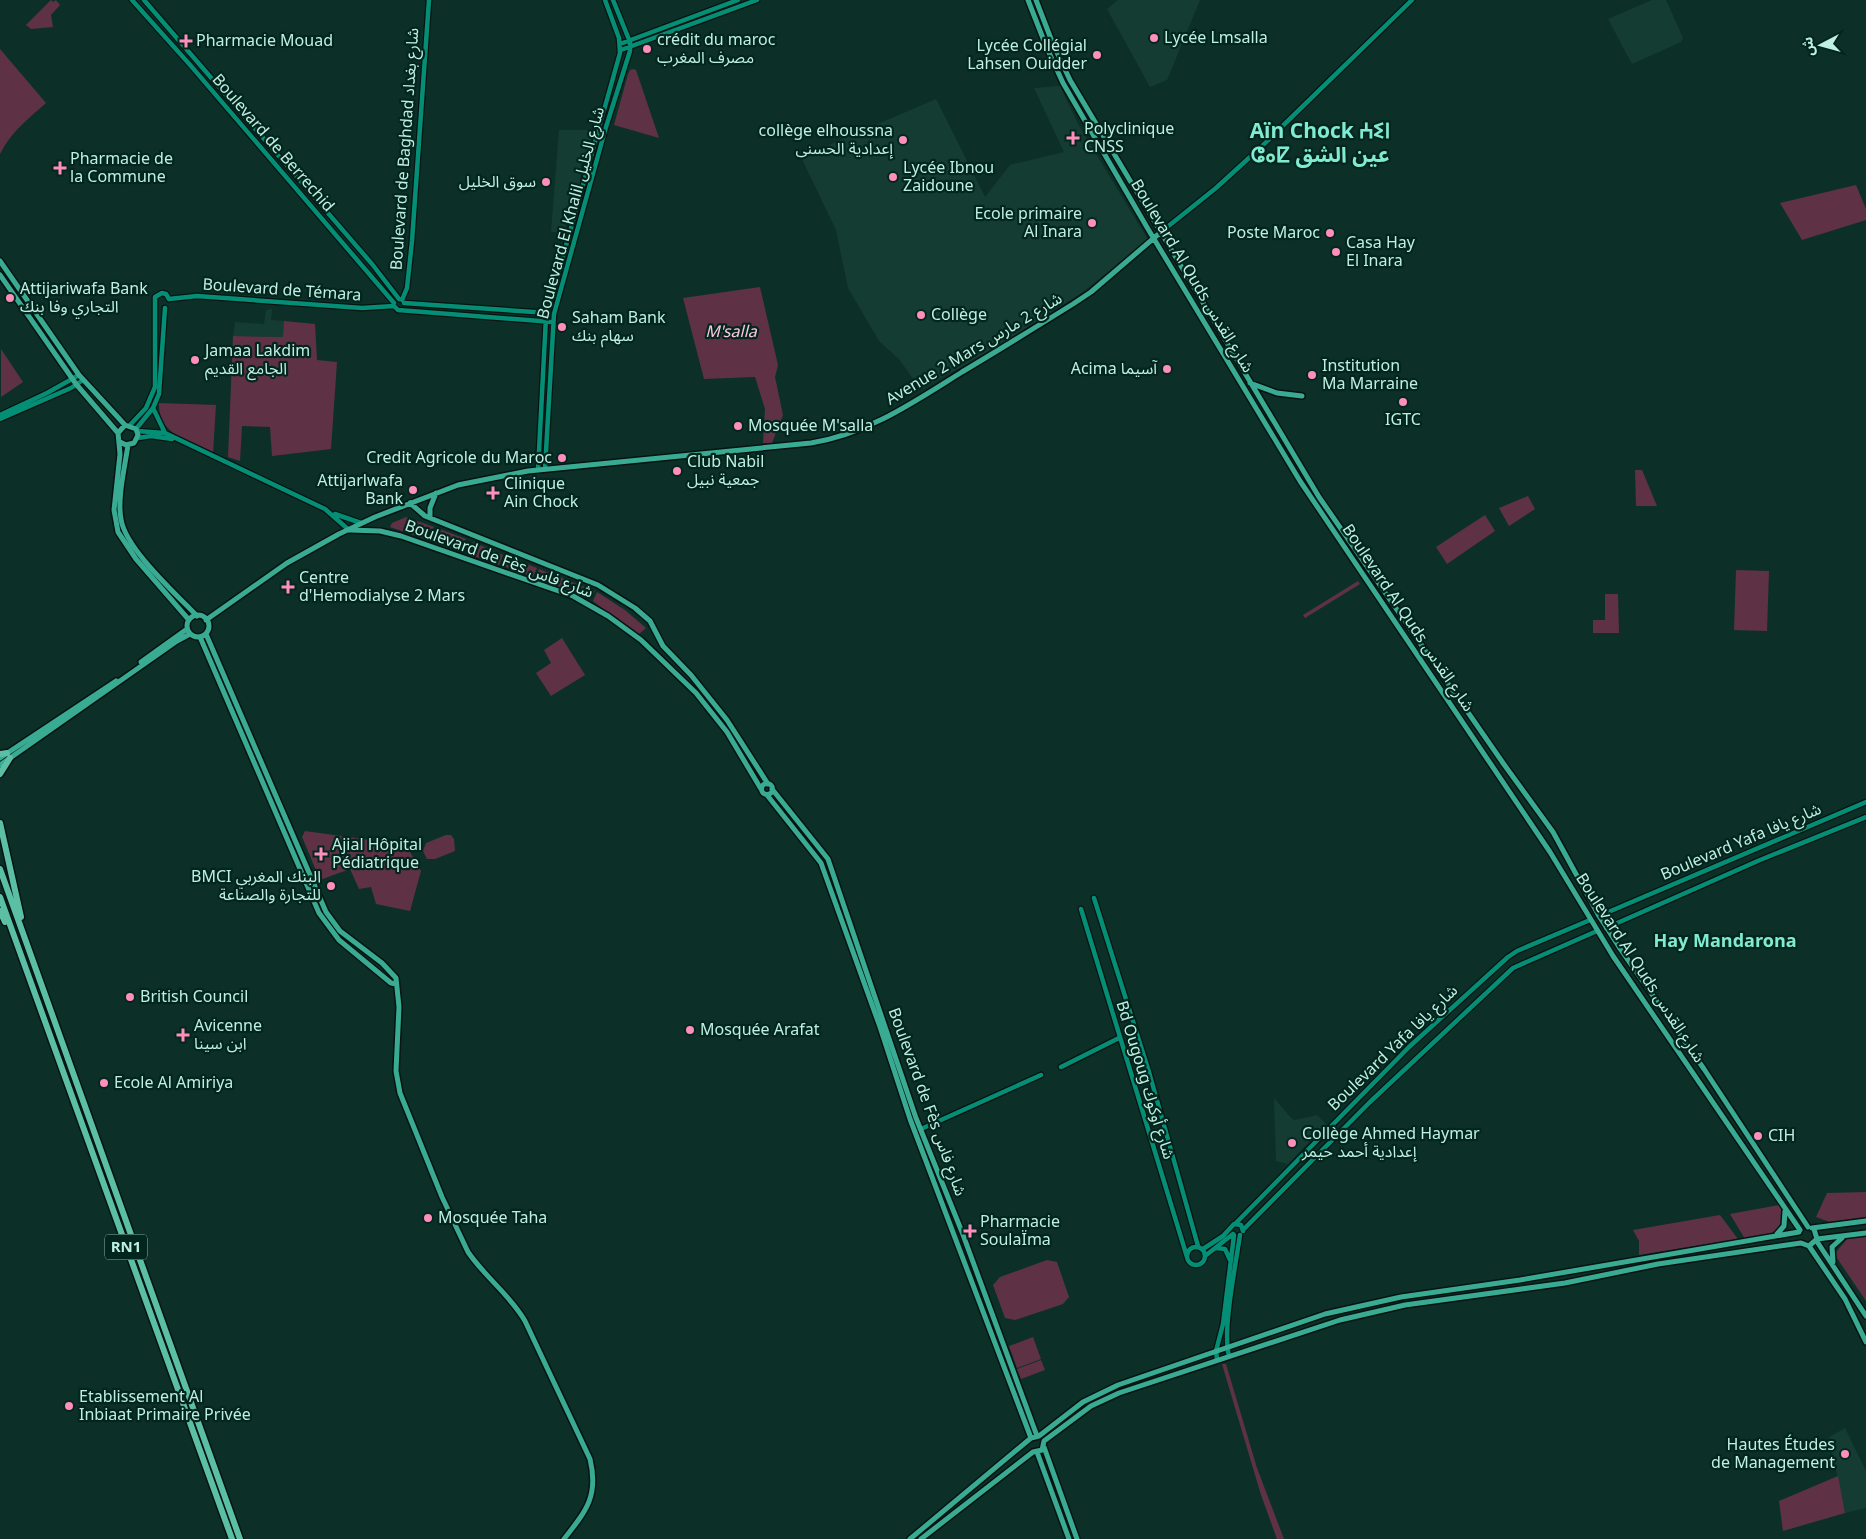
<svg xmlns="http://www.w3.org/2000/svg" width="1866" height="1539" font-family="Georgia,'Noto Sans Arabic','Noto Sans Tifinagh',serif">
<rect width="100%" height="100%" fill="#0c3027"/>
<path fill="#153c33" d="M 1118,0 L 1200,0 L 1167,80 L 1150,87 L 1107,9 Z
M 1652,0 L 1666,0 L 1683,38 L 1681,42 L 1632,64 L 1608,19 Z
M 1060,86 L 1078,124 L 1148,240 L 1083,292 L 1001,344 L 921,390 L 899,359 L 879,341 L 848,288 L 836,230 L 801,157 L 936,99 L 985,197 L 1010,165 L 1064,152 L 1034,88 Z
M 559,130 L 593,130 L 588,156 L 581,156 L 580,184 L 577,184 L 575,201 L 570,201 L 570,219 L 566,219 L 566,232 L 551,232 Z
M 272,309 L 271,320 L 284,321 L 284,337 L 233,336 L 235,322 L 264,324 L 266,310 Z
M 1274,1098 L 1292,1119 L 1295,1120 L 1317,1115 L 1326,1124 L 1288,1164 L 1276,1161 Z
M 1845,1428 L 1866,1471 L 1866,1508 L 1845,1513 L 1829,1437 Z"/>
<path fill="#5e3244" d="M 51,0 L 53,2 L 56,0 L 60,5 L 51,15 L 53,27 L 31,29 L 26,25 Z
M 0,49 L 46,103 C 29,118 10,133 0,154 Z
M 634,69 L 636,70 L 659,138 L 614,125 L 628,74 L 630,70 Z
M 1856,185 L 1866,209 L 1866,220 L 1802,240 L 1780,203 Z
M 760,287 L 778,365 L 775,377 L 783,415 L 772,443 L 763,443 L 765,409 L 755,377 L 704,379 L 683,298 Z
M 284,321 L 315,324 L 317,360 L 337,362 L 331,449 L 272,456 L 270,427 L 242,426 L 240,461 L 228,457 L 233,336 L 283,337 Z
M 1,349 L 23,382 L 1,397 Z
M 159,403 L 216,405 L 213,453 C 189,442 158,434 159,403 Z
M 1635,470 L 1642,470 L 1657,506 L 1636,506 Z
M 1528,496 L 1535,509 L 1509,526 L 1499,508 Z
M 1485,515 L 1495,531 L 1447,564 L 1436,547 Z
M 406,517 L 434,527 L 429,540 L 390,527 L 392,523 Z
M 437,528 L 466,539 L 461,551 L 433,541 Z
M 473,542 L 503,555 L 499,565 L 468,554 Z
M 506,556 L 537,568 L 533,577 L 503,566 Z
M 539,569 L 595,591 L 590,599 L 535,578 Z
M 1736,570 L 1769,571 L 1767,631 L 1734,630 Z
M 1358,581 L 1360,584 L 1305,618 L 1303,615 Z
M 597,592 L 625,610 L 646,628 L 638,635 L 593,601 Z
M 1605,594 L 1618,594 L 1619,633 L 1593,633 L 1593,620 L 1605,620 Z
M 562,638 L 585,675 L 551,696 L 536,673 L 551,663 L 544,650 Z
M 305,831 L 406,845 L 421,871 L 410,911 L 376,904 L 371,887 L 359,889 L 350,869 L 320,880 L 302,837 Z
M 446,835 L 451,835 L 454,839 L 455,851 L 435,859 L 427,859 L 423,851 L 426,843 Z
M 1866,1192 L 1866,1217 L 1830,1222 L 1816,1217 L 1827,1193 Z
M 1779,1205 L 1782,1209 L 1785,1220 C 1776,1236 1762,1236 1745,1239 L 1730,1214 Z
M 1720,1215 L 1738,1239 L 1639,1255 L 1639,1241 L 1633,1230 Z
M 1866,1235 L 1866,1301 L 1837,1258 L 1836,1252 L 1848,1238 Z
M 1047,1260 L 1057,1262 L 1069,1297 L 1063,1304 L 1015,1320 L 1005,1318 L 993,1285 L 1000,1277 Z
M 1033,1337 L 1041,1359 L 1017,1368 L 1009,1346 Z
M 1041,1360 L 1045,1370 L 1021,1379 L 1017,1369 Z
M 1222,1364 L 1226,1364 L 1257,1468 L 1284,1539 L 1277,1539 L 1261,1495 Z
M 1838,1476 L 1845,1513 L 1783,1531 L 1779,1501 Z"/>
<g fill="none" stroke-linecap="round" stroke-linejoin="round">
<defs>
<path id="minor" d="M 132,0 L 191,66 L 394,303
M 144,0 L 372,264 L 399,299
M 620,44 L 738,0
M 621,50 L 757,0
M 1161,232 L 1216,188 L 1261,147 L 1412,0
M 169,299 L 197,296 L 362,308 L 394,306
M 402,300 L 407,288 L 412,241 L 429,0
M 404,303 L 548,313
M 394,306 L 398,310 L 553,322
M 153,408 L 165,433
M 0,415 L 47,393 L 79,375
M 0,419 L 71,388 L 83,380
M 130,425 L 146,408 L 155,387 L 155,297 L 162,293 L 166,294 L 169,299
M 136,429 L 153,408 L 159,394 L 165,308
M 137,431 L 165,433 L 325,509 L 349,530
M 138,438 L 151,436 L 172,439
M 545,469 L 554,314 L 606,127 L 630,51 L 630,42 L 613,0
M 538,470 L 546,317 L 620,53 L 619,38 L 605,0
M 335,514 L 361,523
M 1094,898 L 1149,1072 L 1198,1246
M 1081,909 L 1187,1257
M 1599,916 L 1866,802
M 1606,928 L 1760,860 L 1866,817
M 1061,1067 L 1119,1038
M 921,1129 L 1041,1075
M 1235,1224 L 1409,1047 L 1508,957 L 1517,951 L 1590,920
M 1243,1230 L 1370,1102 L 1513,968 L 1597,931
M1187 1256a9 9 0 1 1 18 0a9 9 0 1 1-18 0Z
M 1216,1248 L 1225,1249 L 1230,1260
M 1203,1249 L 1223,1236 L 1234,1224 L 1241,1225 L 1243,1231
M 1205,1256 L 1233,1234
M 1229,1356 C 1222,1330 1236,1264 1240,1235
M 1217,1359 L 1216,1351 L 1223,1324 L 1234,1235"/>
<path id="major" d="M 1028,0 L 1046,46 L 1063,83 L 1148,229 L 1300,481 L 1550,852 L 1613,956 L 1800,1230
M 1036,0 L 1053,44 L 1070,80 L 1319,497 L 1503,763 L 1553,832 L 1599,916 L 1619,947 L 1704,1069 L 1808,1227
M 0,261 L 79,375 L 125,425
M 0,275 L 76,384 L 118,433
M 1250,383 L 1277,393 L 1302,396
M 120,442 L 126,445 L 134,443 L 138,435 L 136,429 L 125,425 L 118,433 L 120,454 L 114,510 L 118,532 L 136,559 L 189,620
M 128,445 C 125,466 117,499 121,519 C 125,548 175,593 197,616
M 410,503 L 425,516 L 598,585 L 635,608 L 650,621 L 663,646 L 691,675 L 727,720 L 768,784
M 430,518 L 430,508 L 436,493
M 350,530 L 380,531 L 401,536 L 573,596 L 608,616 L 641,640 L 696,693 L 727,732 L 761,789
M187 626a11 11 0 1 1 22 0a11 11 0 1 1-22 0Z
M 206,620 L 287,563 L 339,534 L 375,517 L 458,485 L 528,471 L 811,443 C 868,434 914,402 962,372 C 999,350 1036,327 1073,304 L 1091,292 L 1161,232
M 206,634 L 326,912 L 340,931 L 382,963 L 396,978 L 399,1007 L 396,1071 L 400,1093 L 442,1197 L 468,1252 C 485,1277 510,1295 525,1321 L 590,1459 C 599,1496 586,1511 564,1539
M 200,637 L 319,913 L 339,940 L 391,983 L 396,984
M 141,662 L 187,629
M 0,758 L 116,681
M 0,765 L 177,641 L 190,634
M761.5 789a5.5 5.5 0 1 1 11 0a5.5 5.5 0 1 1-11 0Z
M 772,789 L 828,859 L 916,1118 L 962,1232 L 1037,1436
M 767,795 L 821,863 L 880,1027 L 910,1119 L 1031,1438
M 1812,1228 L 1866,1221
M 1777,1234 L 1784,1226 L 1785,1211
M 1817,1239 L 1866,1233
M 1816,1240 L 1866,1316
M 1809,1246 L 1845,1299 L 1866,1342
M 1833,1262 L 1832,1247 L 1842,1238
M 1044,1447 L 1077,1539
M 1037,1452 L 1069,1539
M 910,1539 L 1031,1438 L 1039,1436 L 1083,1402 L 1118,1385 L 1325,1314 L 1401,1297 L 1520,1280 L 1799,1232
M 921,1539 L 1033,1452 L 1042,1450 L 1044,1441 L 1091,1406 L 1119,1393 L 1340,1320 L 1405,1305 L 1565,1283 L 1658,1264 L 1787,1245 L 1801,1243 L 1809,1246 L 1817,1239 L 1814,1229"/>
<path id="highway" d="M 0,754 L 7,753
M 0,774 L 10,758
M 0,823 L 21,917
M 0,869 L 240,1539
M 0,897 L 232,1539
M 0,911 L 5,922"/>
</defs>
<use href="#minor" stroke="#071411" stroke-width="7"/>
<use href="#major" stroke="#071411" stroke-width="8"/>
<use href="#highway" stroke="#071411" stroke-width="9"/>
<use href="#minor" stroke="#058e76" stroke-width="4.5"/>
<use href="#major" stroke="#39ab93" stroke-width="5"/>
<use href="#highway" stroke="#5bbfa6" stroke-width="6"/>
</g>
<g fill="#fe8ebc" stroke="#02261e" stroke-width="2">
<circle cx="1154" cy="38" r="5"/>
<path d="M183.5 33.5h5v5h5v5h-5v5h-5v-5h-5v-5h5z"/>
<circle cx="647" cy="49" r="5"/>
<circle cx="1097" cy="55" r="5"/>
<path d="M1070.5 130.5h5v5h5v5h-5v5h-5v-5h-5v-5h5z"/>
<circle cx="903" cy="140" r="5"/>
<path d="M57.5 160.5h5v5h5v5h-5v5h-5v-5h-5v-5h5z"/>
<circle cx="893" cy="177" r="5"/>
<circle cx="546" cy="182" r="5"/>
<circle cx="1092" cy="223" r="5"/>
<circle cx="1330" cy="233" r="5"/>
<circle cx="1336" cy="252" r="5"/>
<circle cx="10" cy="298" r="5"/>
<circle cx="921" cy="315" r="5"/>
<circle cx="562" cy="327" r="5"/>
<circle cx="195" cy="360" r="5"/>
<circle cx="1167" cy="369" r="5"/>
<circle cx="1312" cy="375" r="5"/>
<circle cx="1403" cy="402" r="5"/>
<circle cx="738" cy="426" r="5"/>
<circle cx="562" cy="458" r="5"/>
<circle cx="677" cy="471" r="5"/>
<circle cx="413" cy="490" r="5"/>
<path d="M490.5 485.5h5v5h5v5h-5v5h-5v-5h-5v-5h5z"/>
<path d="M285.5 579.5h5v5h5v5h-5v5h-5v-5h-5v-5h5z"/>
<path d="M318.5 846.5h5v5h5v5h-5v5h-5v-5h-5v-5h5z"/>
<circle cx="331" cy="886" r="5"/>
<circle cx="130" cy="997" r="5"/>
<circle cx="690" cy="1030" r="5"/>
<path d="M180.5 1027.5h5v5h5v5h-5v5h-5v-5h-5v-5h5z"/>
<circle cx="104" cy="1083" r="5"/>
<circle cx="1758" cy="1136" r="5"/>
<circle cx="1292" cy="1143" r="5"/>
<circle cx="428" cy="1218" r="5"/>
<path d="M967.5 1223.5h5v5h5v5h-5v5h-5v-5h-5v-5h5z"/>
<circle cx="69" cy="1406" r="5"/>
<circle cx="1845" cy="1454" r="5"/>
</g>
<g text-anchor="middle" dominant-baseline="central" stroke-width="4.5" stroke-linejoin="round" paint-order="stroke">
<rect fill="#02261e" stroke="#86b3a6" stroke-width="1" x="105" y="1234.5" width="42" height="25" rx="4"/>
<g font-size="15" font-weight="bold" fill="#beefe1">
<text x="126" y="1247">RN1</text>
</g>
<g font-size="16" fill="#beefe1" stroke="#02261e" text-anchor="start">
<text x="1164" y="38">Lycée Lmsalla</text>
<text x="657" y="40">crédit du maroc<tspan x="657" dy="18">مصرف المغرب</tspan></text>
<text x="196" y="41">Pharmacie Mouad</text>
<text x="1087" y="46" text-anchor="end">Lycée Collégial<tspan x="1087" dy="18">Lahsen Ouidder</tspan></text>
<text x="1084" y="129">Polyclinique<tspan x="1084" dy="18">CNSS</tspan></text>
<text x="893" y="131" text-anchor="end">collège elhoussna<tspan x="893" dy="18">إعدادية الحسنى</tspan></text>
<text x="70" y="159">Pharmacie de<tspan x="70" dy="18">la Commune</tspan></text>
<text x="903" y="168">Lycée Ibnou<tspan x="903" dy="18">Zaidoune</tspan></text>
<text x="536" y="182" text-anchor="end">سوق الخليل</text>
<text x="1082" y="214" text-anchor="end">Ecole primaire<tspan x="1082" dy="18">Al Inara</tspan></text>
<text x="1320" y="233" text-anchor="end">Poste Maroc</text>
<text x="1346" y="243">Casa Hay<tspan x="1346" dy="18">El Inara</tspan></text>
<text x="20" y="289">Attijariwafa Bank<tspan x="20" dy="18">التجاري وفا بنك</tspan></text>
<text x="931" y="315">Collège</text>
<text x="572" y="318">Saham Bank<tspan x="572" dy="18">سهام بنك</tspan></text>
<text x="205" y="351">Jamaa Lakdim<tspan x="205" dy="18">الجامع القديم</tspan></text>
<text x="1322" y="366">Institution<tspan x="1322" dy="18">Ma Marraine</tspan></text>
<text x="1157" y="369" text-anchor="end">Acima آسيما</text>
<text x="1403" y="420" text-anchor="middle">IGTC</text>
<text x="748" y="426">Mosquée M'salla</text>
<text x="552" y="458" text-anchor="end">Credit Agricole du Maroc</text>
<text x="687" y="462">Club Nabil<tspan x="687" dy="18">جمعية نبيل</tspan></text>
<text x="403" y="481" text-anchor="end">Attijarlwafa<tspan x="403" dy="18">Bank</tspan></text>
<text x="504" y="484">Clinique<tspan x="504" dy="18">Ain Chock</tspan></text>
<text x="299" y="578">Centre<tspan x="299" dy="18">d'Hemodialyse 2 Mars</tspan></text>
<text x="332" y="845">Ajial Hôpital<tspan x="332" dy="18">Pédiatrique</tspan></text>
<text x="321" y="877" text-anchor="end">BMCI البنك المغربي<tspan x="321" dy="18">للتجارة والصناعة</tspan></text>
<text x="140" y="997">British Council</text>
<text x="194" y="1026">Avicenne<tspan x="194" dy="18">ابن سينا</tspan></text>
<text x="700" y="1030">Mosquée Arafat</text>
<text x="114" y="1083">Ecole Al Amiriya</text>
<text x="1302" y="1134">Collège Ahmed Haymar<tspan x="1302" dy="18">إعدادية أحمد حيمر</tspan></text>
<text x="1768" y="1136">CIH</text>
<text x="438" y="1218">Mosquée Taha</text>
<text x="980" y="1222">Pharmacie<tspan x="980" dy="18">SoulaÏma</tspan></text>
<text x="79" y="1397">Etablissement Al<tspan x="79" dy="18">Inbiaat Primaire Privée</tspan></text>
<text x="1835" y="1445" text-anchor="end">Hautes Études<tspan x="1835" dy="18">de Management</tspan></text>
</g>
<g font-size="16" fill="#beefe1" stroke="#02261e">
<text transform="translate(273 143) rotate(49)">Boulevard de Berrechid</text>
<text transform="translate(405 149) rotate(-86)">Boulevard de Baghdad شارع بغداد</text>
<text transform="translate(571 213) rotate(-75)">Boulevard El Khalil شارع الخليل</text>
<text transform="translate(1192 276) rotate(59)">Boulevard Al Quds شارع القدس</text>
<text transform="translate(282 290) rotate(4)">Boulevard de Témara</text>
<text transform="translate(974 349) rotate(-31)">Avenue 2 Mars شارع 2 مارس</text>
<text transform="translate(499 559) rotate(20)">Boulevard de Fès شارع فاس</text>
<text transform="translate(1408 618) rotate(56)">Boulevard Al Quds شارع القدس</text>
<text transform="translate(1741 842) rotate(-23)">Boulevard Yafa شارع يافا</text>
<text transform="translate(1640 968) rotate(57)">Boulevard Al Quds شارع القدس</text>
<text transform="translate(1393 1048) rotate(-44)">Boulevard Yafa شارع يافا</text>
<text transform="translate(1145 1080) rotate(73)">Bd Ougoug شارع أوكوك</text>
<text transform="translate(927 1102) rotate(70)">Boulevard de Fès شارع فاس</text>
</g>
<g font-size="16" font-style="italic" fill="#ffc7db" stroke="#02261e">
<text x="731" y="332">M'salla</text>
</g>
<g font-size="18" font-weight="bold" fill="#80ebd0" stroke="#02261e">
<text x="1725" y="941">Hay Mandarona</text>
</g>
<g font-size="21" font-weight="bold" fill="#80ebd0" stroke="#02261e">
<text x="1320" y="131">Aïn Chock ⵄⵉⵏ<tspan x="1320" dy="24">ⵛⴰⵇ عين الشق</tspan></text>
</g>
</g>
<g transform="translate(1821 45) rotate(264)" stroke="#02261e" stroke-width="4" paint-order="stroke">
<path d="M0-4L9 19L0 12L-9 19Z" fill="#beefe1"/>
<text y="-8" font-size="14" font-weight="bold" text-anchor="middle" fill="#beefe1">ش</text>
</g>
</svg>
